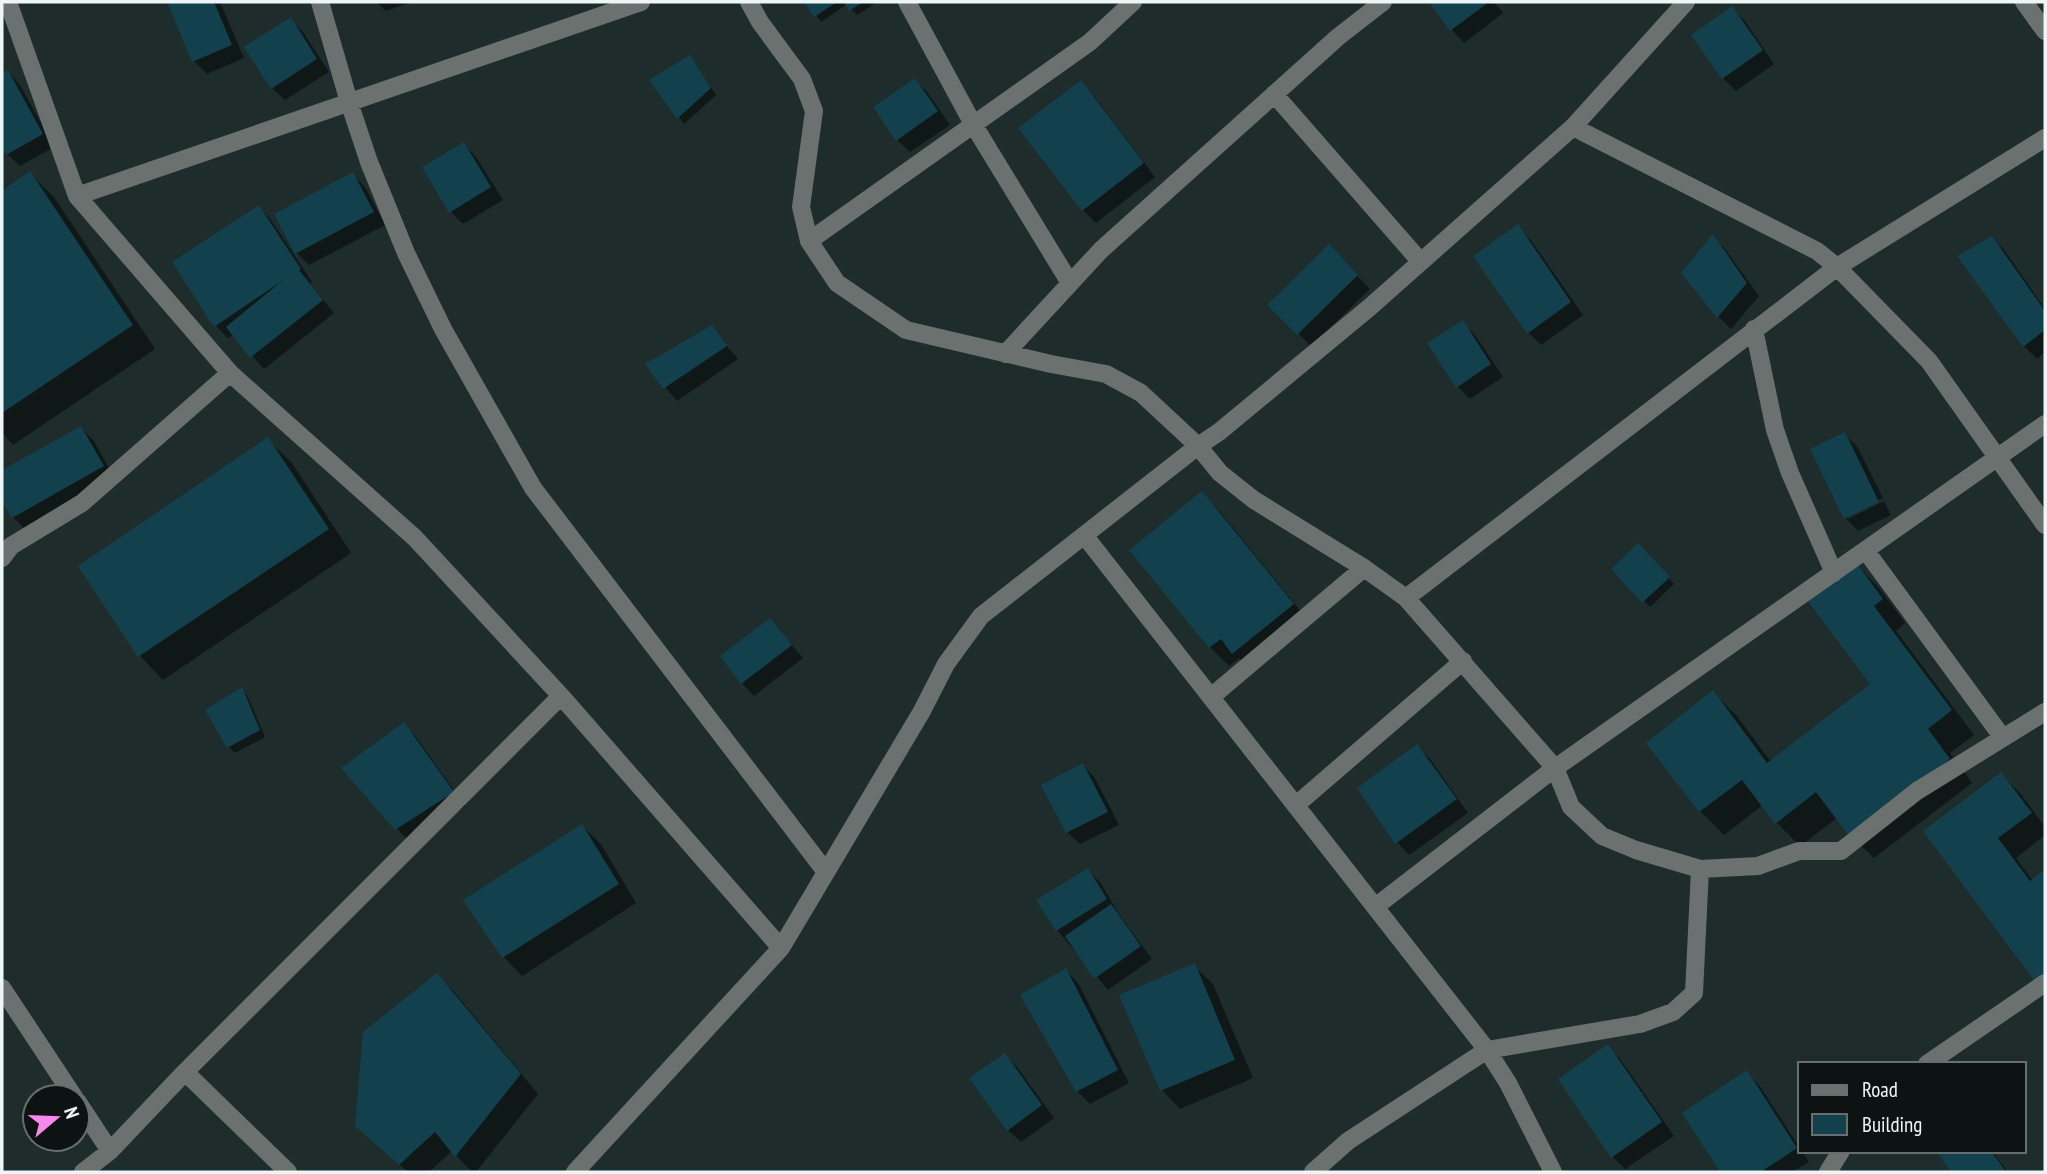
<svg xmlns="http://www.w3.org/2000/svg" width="2047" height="1174" font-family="'PT Sans Narrow',sans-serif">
<rect width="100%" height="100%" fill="#1e2c2c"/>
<path fill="#0007" d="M 169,2 L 220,2 L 244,58 L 207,74 L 194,61 Z
M 376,2 L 412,2 L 386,11 Z
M 806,2 L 875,2 L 876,3 L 857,15 L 847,4 L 821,22 Z
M 1431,2 L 1494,2 L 1503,13 L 1464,43 L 1452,30 Z
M 1732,9 L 1745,21 L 1774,64 L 1736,91 L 1723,78 L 1693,35 Z
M 291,20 L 303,32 L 329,72 L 285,100 L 272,88 Z
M 690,57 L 716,95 L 684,124 L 651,80 Z
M 8,72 L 20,85 L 54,147 L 20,166 L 7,154 L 2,144 L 2,75 Z
M 915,80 L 928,93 L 950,125 L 910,152 L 897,140 Z
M 1080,82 L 1093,95 L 1155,177 L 1096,223 L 1083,210 L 1021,128 Z
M 464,144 L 476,157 L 503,200 L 463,224 L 451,212 Z
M 30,174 L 54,197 L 155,349 L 13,445 L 2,433 L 2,193 Z
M 352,174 L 365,187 L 385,225 L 309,265 L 297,253 Z
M 259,207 L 271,220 L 312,282 L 310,284 L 334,313 L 264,369 L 234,335 L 228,338 L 216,326 Z
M 1517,227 L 1530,239 L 1583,315 L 1541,345 L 1528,332 Z
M 1713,237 L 1725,249 L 1759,296 L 1731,329 L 1718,316 Z
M 1992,238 L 2005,251 L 2045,309 L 2045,352 L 2037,359 L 2024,346 L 1960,257 Z
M 1329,247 L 1370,289 L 1311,346 L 1270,305 Z
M 1462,322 L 1475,335 L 1503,377 L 1470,399 L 1457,386 Z
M 711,328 L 738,359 L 677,401 L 647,365 Z
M 81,428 L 94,441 L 115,479 L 26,530 L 13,517 L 2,497 L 2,472 Z
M 1844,434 L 1857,446 L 1883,498 L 1848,515 L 1848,519 L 1884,501 L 1891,515 L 1858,531 L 1846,518 Z
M 268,440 L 292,463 L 351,553 L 163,680 L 140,656 L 80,566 Z
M 1202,494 L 1220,512 L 1311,624 L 1252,672 L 1239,658 L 1229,666 L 1210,647 L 1132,551 Z
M 1638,545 L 1674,584 L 1650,607 L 1613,569 Z
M 1855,563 L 1878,587 L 1905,623 L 1896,631 L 1974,735 L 1950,753 L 1972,783 L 1874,858 L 1850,835 L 1837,818 L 1800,846 L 1776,822 L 1763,805 L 1724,835 L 1700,811 L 1713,693 L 1737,716 L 1771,762 L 1873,685 Z
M 770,620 L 803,658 L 754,696 L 742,683 Z
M 242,690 L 247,695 L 265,737 L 235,753 L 229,747 Z
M 404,725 L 416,737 L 465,806 L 409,842 L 343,768 Z
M 1417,747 L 1430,759 L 1468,813 L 1409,855 L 1397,842 Z
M 1083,765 L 1095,778 L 1119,825 L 1080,844 L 1067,832 Z
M 2001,775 L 2020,793 L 2045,827 L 2045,835 L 2016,858 L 2033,881 L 2045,871 L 2045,989 L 1926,831 Z
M 582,826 L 601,844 L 636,903 L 522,976 L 504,957 L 465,901 Z
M 1088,870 L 1101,883 L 1118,913 L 1152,959 L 1108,990 L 1057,930 Z
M 1194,966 L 1213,984 L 1253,1078 L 1180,1109 L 1162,1090 L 1122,996 Z
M 1066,970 L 1078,983 L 1129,1083 L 1090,1104 L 1077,1091 Z
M 437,975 L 455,993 L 538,1094 L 476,1172 L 472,1172 L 452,1151 L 429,1172 L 408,1172 L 376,1144 Z
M 1608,1047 L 1620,1059 L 1674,1136 L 1625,1169 L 1613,1157 Z
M 1005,1055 L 1017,1067 L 1054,1118 L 1021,1142 L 1008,1130 Z
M 1746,1073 L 1759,1085 L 1809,1162 L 1792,1172 L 1722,1172 L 1684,1113 Z
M 1938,1151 L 1992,1151 L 2008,1172 L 1953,1172 Z"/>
<path fill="#13404d" d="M 167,2 L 214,2 L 232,45 L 192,62 Z
M 804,2 L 837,2 L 814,17 Z
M 844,2 L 863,2 L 849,11 Z
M 1429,2 L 1489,2 L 1450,31 Z
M 1732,6 L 1763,50 L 1722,79 L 1691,35 Z
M 291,17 L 317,59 L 271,89 L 244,47 Z
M 690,55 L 711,88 L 677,119 L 649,80 Z
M 8,70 L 43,134 L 6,155 L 2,147 L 2,73 Z
M 915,78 L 938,111 L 896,141 L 873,107 Z
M 1081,80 L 1144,163 L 1082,211 L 1018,128 Z
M 464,142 L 491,187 L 449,213 L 422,167 Z
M 30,171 L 133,325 L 2,413 L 2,191 Z
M 353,172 L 374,212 L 295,254 L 274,214 Z
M 259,205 L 301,269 L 299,270 L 323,300 L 250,358 L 226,327 L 282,281 L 214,327 L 172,262 Z
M 1518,224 L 1571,302 L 1527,334 L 1473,256 Z
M 1713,234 L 1747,283 L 1717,318 L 1681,273 Z
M 1992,236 L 2045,311 L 2045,330 L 2023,347 L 1957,256 Z
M 1329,244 L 1358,275 L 1297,335 L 1267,305 Z
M 1463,320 L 1491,364 L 1456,388 L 1427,343 Z
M 712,325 L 727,346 L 663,389 L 645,364 Z
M 81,426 L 104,466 L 12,518 L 2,501 L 2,470 Z
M 1845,432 L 1879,502 L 1844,519 L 1810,449 Z
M 268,437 L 329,529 L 138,657 L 78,566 Z
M 1202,491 L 1294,604 L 1232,654 L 1221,639 L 1209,648 L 1129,550 Z
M 1638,543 L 1670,577 L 1642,603 L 1611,569 Z
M 1855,561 L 1883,599 L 1874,606 L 1952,710 L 1928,729 L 1950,759 L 1849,836 L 1816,792 L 1775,824 L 1742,780 L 1699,812 L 1646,743 L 1713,690 L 1767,763 L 1870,684 L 1806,599 Z
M 770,618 L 792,645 L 741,684 L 720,656 Z
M 242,687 L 260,730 L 227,748 L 205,710 Z
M 404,722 L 454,792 L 395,830 L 341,768 Z
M 1417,744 L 1457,799 L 1395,844 L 1357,788 Z
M 1083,763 L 1108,812 L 1066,833 L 1041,785 Z
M 2001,772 L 2032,813 L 1998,838 L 2030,881 L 2045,869 L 2045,976 L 2036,983 L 1923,831 Z
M 582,824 L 619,884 L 502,958 L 463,900 Z
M 1088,868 L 1107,899 L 1056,931 L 1036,900 Z
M 1111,904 L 1141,946 L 1094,979 L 1065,936 Z
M 1195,963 L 1235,1060 L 1160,1091 L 1119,995 Z
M 1066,968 L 1118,1070 L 1076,1092 L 1020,995 Z
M 437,973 L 521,1074 L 455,1157 L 435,1132 L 399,1165 L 355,1126 L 363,1032 Z
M 1608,1044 L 1662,1122 L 1611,1158 L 1558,1079 Z
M 1005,1053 L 1042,1105 L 1007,1131 L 969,1078 Z
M 1747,1070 L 1797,1148 L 1761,1172 L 1720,1172 L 1682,1113 Z
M 1936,1151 L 1991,1151 L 2005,1170 L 2002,1172 L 1951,1172 Z"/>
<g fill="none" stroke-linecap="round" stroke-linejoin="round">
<path stroke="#6b716e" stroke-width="18" d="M 8,2 L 77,196 L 230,373 L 415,538 L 561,696 L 781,948
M 320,2 L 349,102 L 369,162 L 406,253 L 443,329 L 533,488 L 826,872
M 749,2 L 760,22 L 802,79 L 814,111 L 801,207 L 809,241 L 837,283 L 906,330 L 1051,364 L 1106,374 L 1141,393 L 1198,446 L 1220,473 L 1254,500 L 1364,568 L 1406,598 L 1555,768 L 1571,807 L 1602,836 L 1636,850 L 1700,869 L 1758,866 L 1799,851 L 1841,851 L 1917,791 L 2045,712
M 907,2 L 973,124 L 1070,283
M 2024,2 L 2045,31
M 1274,94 L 1420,261
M 1573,127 L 1817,251 L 1837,267 L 1929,361 L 2045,525
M 77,196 L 641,2
M 809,241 L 1090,42 L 1133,2
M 1754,329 L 1775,430 L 1790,473 L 1834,573
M 1005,354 L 1101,250 L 1338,37 L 1383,2
M 1084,535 L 1487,1050 L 1508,1083 L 1553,1172
M 1866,551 L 2003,738
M 2,558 L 11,546 L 82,503 L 230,373
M 1406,598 L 1837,267 L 2045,138
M 1211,697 L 1364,568
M 1296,805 L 1463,661
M 1375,907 L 1555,768 L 2045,424
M 2,988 L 74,1097
M 1927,1064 L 2045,983
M 185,1072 L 288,1172
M 77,1101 L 110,1151
M 83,1172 L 110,1151 L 185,1072 L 561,696
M 575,1172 L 781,948 L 922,711 L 946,664 L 981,616 L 1198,446 L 1219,432 L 1370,307 L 1573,127 L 1686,2
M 1313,1172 L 1348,1141 L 1487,1050 L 1640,1024 L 1673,1012 L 1694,993 L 1700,869
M 1828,1172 L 1841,1151"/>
</g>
<rect width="2047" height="1174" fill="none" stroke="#edf6f6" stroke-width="7"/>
<rect x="1798" y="1062" width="228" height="91" fill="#0d1313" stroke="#676e6e" stroke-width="2"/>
<rect x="1812" y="1085" width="35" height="10" fill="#6b716e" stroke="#676e6e" stroke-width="2"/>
<text x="1862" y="1097" font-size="21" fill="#edf6f6">Road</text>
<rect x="1812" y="1114" width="35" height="21" fill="#13404d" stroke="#676e6e" stroke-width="2"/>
<text x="1862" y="1132" font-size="21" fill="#edf6f6">Building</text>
<g transform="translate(56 1118) rotate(71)"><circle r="33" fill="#0d1313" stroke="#676e6e" stroke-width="2"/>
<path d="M0-5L12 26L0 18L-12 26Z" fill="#f888eb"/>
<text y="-10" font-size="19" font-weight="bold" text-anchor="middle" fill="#edf6f6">N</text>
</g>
</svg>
